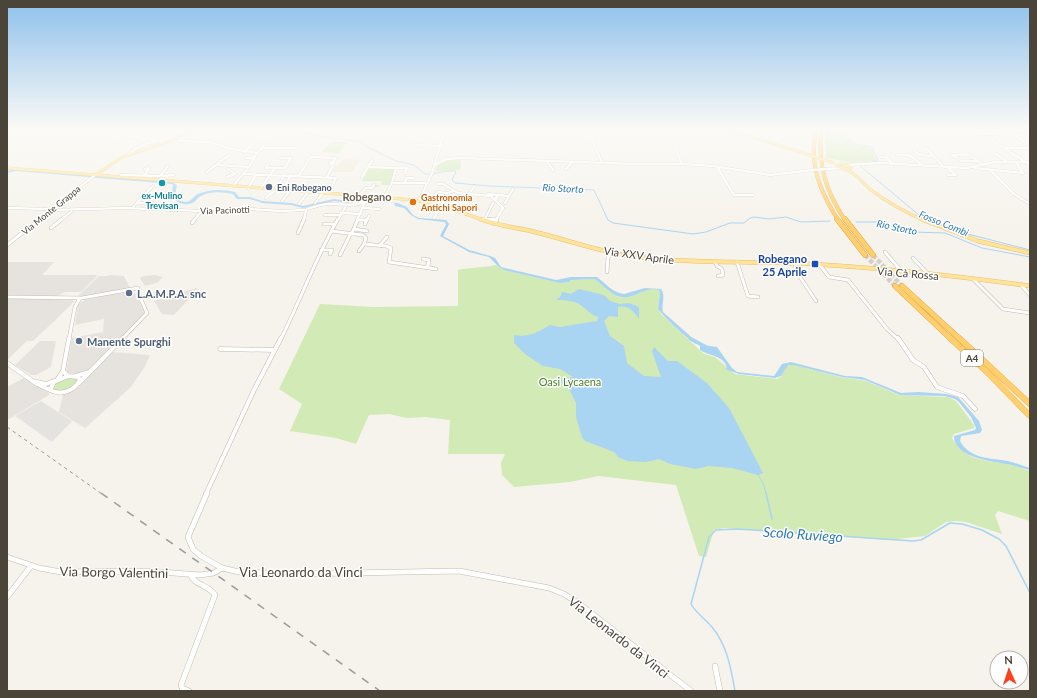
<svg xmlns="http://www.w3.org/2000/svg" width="1037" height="698" font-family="Lato,sans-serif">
<rect width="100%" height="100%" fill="#f6f3ec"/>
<path fill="#e6e2dd" d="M 7,262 L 54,262 L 42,275 L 98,275 L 81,292 L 65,292 L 57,296 L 7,295 Z
M 109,275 L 124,276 L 130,288 L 89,296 Z
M 155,275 L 163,277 L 158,282 L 153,284 L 145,286 L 140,278 L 143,276 Z
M 196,288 L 198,289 L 174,315 L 162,314 L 154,301 Z
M 128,291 L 134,292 L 145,313 L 89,370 L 78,374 L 68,373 L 66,372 L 72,338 L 103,332 L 104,319 L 75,325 L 78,304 L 85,300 Z
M 7,298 L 72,300 L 74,301 L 72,304 L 33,341 L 27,341 L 7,360 Z
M 40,341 L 56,341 L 51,367 L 36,375 L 31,375 L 15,365 Z
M 112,352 L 150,355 L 144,368 L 130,388 L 85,428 L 59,412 L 63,394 L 79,387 Z
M 24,378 L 49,393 L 49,395 L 9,419 L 7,418 L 7,387 Z"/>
<path fill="#efe8d6" d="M 344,159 L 360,160 L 352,172 L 333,172 L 336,166 Z"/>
<path fill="#d2eab5" d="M 825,129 L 838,129 L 836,130 L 855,144 L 871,147 L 876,161 L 852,163 L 827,158 L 826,157 Z
M 331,142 L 347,142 L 339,153 L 322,152 Z
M 461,159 L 460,170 L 436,171 L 437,165 L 447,160 Z
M 369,168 L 395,169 L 389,185 L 379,185 L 378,187 L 373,187 L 375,185 L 381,185 L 382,181 L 362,181 Z
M 496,265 L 504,270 L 560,283 L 570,282 L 570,280 L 595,279 C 602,284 613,296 622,297 C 635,299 645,286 659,290 L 660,293 L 658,309 L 662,315 L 704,354 L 715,357 L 735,374 L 777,379 L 781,377 L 787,365 L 795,365 L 840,377 L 866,381 L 899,395 L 948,397 L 956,401 L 974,425 L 974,428 L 954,434 L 952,438 C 966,464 990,459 1015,466 C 1020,467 1025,470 1030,471 L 1030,521 L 998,511 L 995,515 L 1002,534 L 966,522 L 956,521 L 946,522 L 925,536 L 887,540 L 725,528 L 714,530 L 706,557 L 699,556 L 676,485 L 598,476 L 570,482 L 514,487 L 502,475 L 501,463 L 505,454 L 448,454 L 450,420 L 426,417 L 407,418 L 389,414 L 369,415 L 356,444 L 336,438 L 290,431 L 302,404 L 279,389 L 320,304 L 373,307 L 458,306 L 458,270 C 471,267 483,268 496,265 Z
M 69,377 L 76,378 L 78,380 C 73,390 64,391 54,390 L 52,388 L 54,384 Z"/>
<path fill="#e5e3e0" d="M 99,276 L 109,276 L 88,296 L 78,296 Z
M 41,401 L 72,421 L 52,442 L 15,416 Z"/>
<path fill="#a9d4f2" d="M 371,201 L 398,203 L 407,207 L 413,215 L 419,218 L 446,220 L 449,224 L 443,236 L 469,250 L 490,256 L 495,258 L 501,267 L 509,269 L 556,280 L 571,277 L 597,277 C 605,283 613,293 624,294 L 645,288 L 661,289 C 666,295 661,305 663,312 L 697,342 L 696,344 C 685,337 666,319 658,309 L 660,293 L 659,290 C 645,286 635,299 622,297 C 612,296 602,284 595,279 L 570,280 L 570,282 L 560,283 L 504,270 L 499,267 L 489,257 L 469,252 L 440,236 L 446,225 L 445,222 L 418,219 L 411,215 L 404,208 L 395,206 L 394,203 L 370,202 Z
M 579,289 L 600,294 L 605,296 L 610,301 L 620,304 L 629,303 L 639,307 L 639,319 C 633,311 629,305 618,307 L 618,317 L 609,316 L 604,321 L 610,336 L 624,346 L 627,363 L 644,376 L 661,377 L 652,351 L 654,347 L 668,361 L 677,361 L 707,383 L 714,391 L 729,408 L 763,473 L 758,475 L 732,468 L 708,466 L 696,469 L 670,464 L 659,459 L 646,462 L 627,461 L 618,457 L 614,452 L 585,441 L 582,437 L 576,417 L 576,403 L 570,391 L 559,380 L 573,377 L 560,369 L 543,366 L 525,354 L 514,343 L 514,335 C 527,338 539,332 550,325 L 560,327 L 597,321 L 598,317 C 590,315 586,308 579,304 C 572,300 563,300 556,300 L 561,296 L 561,293 L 563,292 L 571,294 Z
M 702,345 L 717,347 L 732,368 L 737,372 L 774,376 L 782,364 L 791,362 L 845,376 L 862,377 L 901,393 L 918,392 L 946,394 L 958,397 L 979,421 L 982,430 L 980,433 L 961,436 L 960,441 C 970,459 990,458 1008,461 C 1016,463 1023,466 1030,468 L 1030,470 C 1025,469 1020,467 1015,466 C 998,461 954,460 954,436 L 975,430 L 976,428 L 971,417 L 959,402 L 955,399 L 945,396 L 900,395 L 865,380 L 842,377 L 794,365 L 788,365 L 781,376 L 775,378 L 739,374 L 725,369 L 727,368 C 724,355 709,356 700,350 L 700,346 Z"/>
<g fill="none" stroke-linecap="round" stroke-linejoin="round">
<path stroke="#a9d4f2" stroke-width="1" d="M 295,129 L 308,134 L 362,142 L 367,147 L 396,161 L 414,165 L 425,174 L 430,174 L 448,171 L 455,171 L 456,172 L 452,180 L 455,183 L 489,186 L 594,190 L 608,220 L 613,223 L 693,234 L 706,232 L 730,223 L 744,223 L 750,218 L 754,217 L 769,219 L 786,217 L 801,222 L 830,221
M 809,129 L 809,131
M 826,133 L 830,136 L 843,138
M 845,138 L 851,140
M 852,141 L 856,144 L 872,147 L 878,161 L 858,164 L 920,216 L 964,233 L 1030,250
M 7,169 L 16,170
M 856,222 L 882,222 L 894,228 L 913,232 L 945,233 L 982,248 L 1030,257
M 758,475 L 764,485 L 766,494"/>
<path stroke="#a9d4f2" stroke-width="1.5" d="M 766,493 L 772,519
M 735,691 C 731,668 727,645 712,627 C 705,619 696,613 691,604 L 709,537 L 716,530 L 737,529 L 913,541 L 921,540 L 950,523 L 962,524 L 982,530 L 999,539 L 1006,546 L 1030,593"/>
<path fill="#a9d4f2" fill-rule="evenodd" d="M 16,169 L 172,182 L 177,185 L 175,196 C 178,199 181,202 185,202 C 192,202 193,196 198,194 C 210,189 224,189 235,192 L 239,197 L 250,197 L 262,201 L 291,203 L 303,206 L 334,199 L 348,201 L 364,198 L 375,202 L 373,203 L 364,200 L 348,203 L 334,201 L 303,208 L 291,205 L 262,203 L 250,199 L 237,199 L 233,194 C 223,192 210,191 201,196 C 198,197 197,200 194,202 C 185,207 177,203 171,196 L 173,185 L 171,184 L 16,171 L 7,173 L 7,171 Z
M 691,337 L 710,347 L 711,348 L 710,349 L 706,349 L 689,340 L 688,339 Z"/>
<path stroke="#d4d0c8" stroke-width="4.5" stroke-dasharray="4.5 2" stroke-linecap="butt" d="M 865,255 L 895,286
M 873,255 L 902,286"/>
<defs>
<path id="minor-far3" d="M 109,129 L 106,132 L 166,142
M 590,129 L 593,143 L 602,162
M 854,129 L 865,138
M 975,129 L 1030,165
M 190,131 L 190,133 L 179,141 L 210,142 L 231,149 L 257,153
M 277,131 L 305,139 L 301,145
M 895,132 L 1030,135
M 122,134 L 130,129
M 1012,134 L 1030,145
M 145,138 L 157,131
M 117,141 L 128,135
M 415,145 L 441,146
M 675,147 L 682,164
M 261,148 L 295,148
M 926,148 L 943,166
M 1006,148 L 1030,148
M 914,151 L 919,155 L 932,156
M 244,152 L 260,137
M 129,154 L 140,146 L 155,141
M 968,154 L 984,165
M 996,154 L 1006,161
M 897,155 L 909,155 L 922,165
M 879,157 L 886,157 L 893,164
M 246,158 L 255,157
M 280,158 L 291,158
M 957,158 L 952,155 L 970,155
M 546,161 L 553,170
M 961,161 L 978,161
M 331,162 L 334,162 L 333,165 L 330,164 Z
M 268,164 L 266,168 L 275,168
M 217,165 L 249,167
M 434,165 L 447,159 L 461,158 L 636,164 L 682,164 L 713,166 L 770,175 L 813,170
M 848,165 L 880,163 L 967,168 L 995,162 L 1030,162
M 368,167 L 372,161
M 717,167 L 734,195 L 753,195
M 947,167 L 956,175 L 948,175
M 396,168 L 407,168 L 405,173
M 975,168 L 1023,173 L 1016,162
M 566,169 L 572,162
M 826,169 L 842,168
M 990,170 L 1014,194 L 1030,204
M 207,172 L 229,155
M 244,174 L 336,178 L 329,193
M 121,175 L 159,176
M 161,175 L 168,166
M 299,175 L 311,157 L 335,158 L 334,162
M 144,176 L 149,168 L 145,169
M 162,176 L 174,175
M 227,177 L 235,174 L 228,169
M 327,177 L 333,165
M 362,177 L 368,167 L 396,168 L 392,183 L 384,198
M 392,183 L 428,183
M 404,183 L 407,178 L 414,178
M 438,184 L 443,184 L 458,193 L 491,196 L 503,208 L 496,220
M 233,186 L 249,167 L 257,153 L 279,129
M 248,188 L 256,175
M 260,189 L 275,168 L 285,168 L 291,158
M 282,190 L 291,175
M 469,194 L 474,187
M 488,194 L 498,195 L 495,200
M 498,195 L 509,196
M 359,196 L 366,188 L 372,188 L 374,185
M 266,198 L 275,190 L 285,175
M 282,201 L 290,191
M 419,201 L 432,173 L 445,129
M 137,203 L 155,203
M 315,203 L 323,193
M 505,203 L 513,189
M 299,204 L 308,192
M 430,204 L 434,201 L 433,200 L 437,192 L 448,193 L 454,191
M 7,208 L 51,209
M 132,208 L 153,186
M 364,208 L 379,209
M 307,209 C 314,207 321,204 329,204 C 345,204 360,208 374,197
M 50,210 L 125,208 L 202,211 L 252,209 L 281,211 L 304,210
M 341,213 L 361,214
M 325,215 L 340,215
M 434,218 L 441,207
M 482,219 L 497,220
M 485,219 L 493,203
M 38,220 L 95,175
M 61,220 L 73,210
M 194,220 L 202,211
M 304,220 L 306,210
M 338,220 L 346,206
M 357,220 L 364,204
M 358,220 L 367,220
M 367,220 L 369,216"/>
<path id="minor-far2" d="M 483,219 L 497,220
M 358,220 L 367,220
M 192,223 L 195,219
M 324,224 L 335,224
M 365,224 L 367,219
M 494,224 L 497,219
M 51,228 L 62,219
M 354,229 L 367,231
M 331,231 L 363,235 L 366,238 L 364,244 L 386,246 L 391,248 L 389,262 L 436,269
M 298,233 L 304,219
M 352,233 L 358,219
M 7,245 L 40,219
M 380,245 L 387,237
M 321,250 L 332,250 L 330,254
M 359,251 L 364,244
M 885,252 L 902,272
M 340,255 L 351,233
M 913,258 L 928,274
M 423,259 L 429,260 L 428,266 L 426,267
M 715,262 L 717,266 L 722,269 L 723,275 L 718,276
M 737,262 L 748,296 L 758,297
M 795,264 L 796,271 L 816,301
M 820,265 L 829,277 L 848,280 L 887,329 L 898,339
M 607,272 L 608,257 L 613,253
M 972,278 L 1003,309 L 1030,313
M 1020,284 L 1030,295
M 7,297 L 82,298 L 138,288 L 138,293 L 147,313 L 122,339
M 69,339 L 75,307 L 80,298
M 281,339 C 301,299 316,257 338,219"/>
<path id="minor-far1" d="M 898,338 L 913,360 L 924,367 L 937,387 L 963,396 L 975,409
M 220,349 L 275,350
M 7,363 L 37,384 L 50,390
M 63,371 L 68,376
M 68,376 L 78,377 L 80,380 C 74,391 61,396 50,390 L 54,382 Z
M 76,376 L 89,372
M 57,380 L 63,371 L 69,338
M 37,382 L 46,384 L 54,381
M 79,383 L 123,338
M 206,494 L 254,390 L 281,338"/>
<path id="minor" d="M 207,493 L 188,537 L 193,549 L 201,556 L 222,568 L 239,572 L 294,574 L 459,571 L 549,588 L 564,594 L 581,605 L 691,691
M 7,557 L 39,568 L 61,572 L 147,571 L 200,575 L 214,573 L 222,568
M 7,597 L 31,566
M 715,666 L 720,691
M 189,691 L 182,688 L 181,685 L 215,595 C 209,585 195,586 190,574"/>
<path id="major-far1" d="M 727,129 L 800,152
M 840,164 L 848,165 L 851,168 L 844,169 L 837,166 Z
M 7,168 L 415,200 L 460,212 L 483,220
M 844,169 C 856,173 862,182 871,190 C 887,202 905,212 923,220
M 95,175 L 123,157 L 170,141 L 194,129"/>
<path id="major" d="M 480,219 C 499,226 519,228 539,233 C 571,241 603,253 636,257 C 694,264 752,261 811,264 C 884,268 957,276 1030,286
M 921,219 L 978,241 L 1030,253"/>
<path id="highway-far2" d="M 815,129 C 815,138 813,148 814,157 C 815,180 826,201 838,220
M 821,129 C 818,165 825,190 845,220"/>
<path id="highway-far1" d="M 837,219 L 865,255
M 845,219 L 873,255
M 895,286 L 951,339
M 902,286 L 960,339"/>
<path id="highway" d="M 950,338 L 986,371 L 1030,416
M 959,338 L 1030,404"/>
</defs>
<use href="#minor-far3" stroke="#c2bbae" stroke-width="3"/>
<use href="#minor-far2" stroke="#c2bbae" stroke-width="4"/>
<use href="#minor-far1" stroke="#c2bbae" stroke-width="5"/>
<use href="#minor" stroke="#c2bbae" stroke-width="6"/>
<use href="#major-far1" stroke="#e6c16a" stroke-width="3"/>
<use href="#major" stroke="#e6c16a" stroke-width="4.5"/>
<use href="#highway-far2" stroke="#e0a43c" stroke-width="4"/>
<use href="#highway-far1" stroke="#e0a43c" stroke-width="5.5"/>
<use href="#highway" stroke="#e0a43c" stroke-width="6"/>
<use href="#minor-far3" stroke="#fff" stroke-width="2.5"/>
<use href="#minor-far2" stroke="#fff" stroke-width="3"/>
<use href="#minor-far1" stroke="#fff" stroke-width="4"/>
<use href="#minor" stroke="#fff" stroke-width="5"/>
<use href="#major-far1" stroke="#ffe39c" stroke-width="2.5"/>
<use href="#major" stroke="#ffe39c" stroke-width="3.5"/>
<use href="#highway-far2" stroke="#ffcf6e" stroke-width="3.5"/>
<use href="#highway-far1" stroke="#ffcf6e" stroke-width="4.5"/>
<use href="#highway" stroke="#ffcf6e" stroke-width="5.5"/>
<path stroke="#9a9a9a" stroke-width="1" stroke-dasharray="3.5 3.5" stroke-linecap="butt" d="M 7,427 L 102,494"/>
<path stroke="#9a9a9a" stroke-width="1.5" stroke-dasharray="8 8" stroke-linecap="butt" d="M 101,493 L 380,691"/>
<defs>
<path id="minor-bridge" d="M 813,170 L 826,169"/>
<path id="major-bridge" d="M 800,152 L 834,163"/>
</defs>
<use href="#minor-bridge" stroke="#c2bbae" stroke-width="3" stroke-linecap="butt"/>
<use href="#major-bridge" stroke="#e6c16a" stroke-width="3" stroke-linecap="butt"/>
<use href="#minor-bridge" stroke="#fff" stroke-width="2.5"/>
<use href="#major-bridge" stroke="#ffe39c" stroke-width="2.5"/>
</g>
<linearGradient id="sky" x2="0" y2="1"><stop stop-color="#8fc1ec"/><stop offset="0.57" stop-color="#fbfaf6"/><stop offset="1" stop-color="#fbfaf6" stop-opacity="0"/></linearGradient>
<rect width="1037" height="227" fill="url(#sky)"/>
<circle fill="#0f9aa8" stroke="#fff" stroke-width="1.5" cx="162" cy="183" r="4"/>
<g fill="#5c6f8a" stroke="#fff" stroke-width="1.5">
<circle cx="269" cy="187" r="4"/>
<circle cx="129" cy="293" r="4"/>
<circle cx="79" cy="341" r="4"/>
</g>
<circle fill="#e8710a" stroke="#fff" stroke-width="1.5" cx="413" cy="202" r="4"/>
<rect fill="#1a4fb4" stroke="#fff" stroke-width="1.5" x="811" y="260" width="8" height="8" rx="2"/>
<g text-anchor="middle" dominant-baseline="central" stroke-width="3" stroke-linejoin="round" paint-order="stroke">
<g font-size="9" font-weight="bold" fill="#4e5e75" stroke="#fff" text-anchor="start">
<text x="277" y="187">Eni Robegano</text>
</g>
<g font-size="9" font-weight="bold" fill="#0d838f" stroke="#fff">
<text x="162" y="195">ex-Mulino<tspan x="162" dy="10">Trevisan</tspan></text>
</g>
<g font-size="9" font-weight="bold" fill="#c56008" stroke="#fff" text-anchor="start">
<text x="421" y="197">Gastronomia<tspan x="421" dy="10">Antichi Sapori</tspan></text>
</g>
<g font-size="9" fill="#4b4439" stroke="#fff">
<text transform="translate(51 210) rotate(-39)">Via Monte Grappa</text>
<text transform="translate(225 210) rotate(-2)">Via Pacinotti</text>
</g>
<g font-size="10" font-style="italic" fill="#2e7ab2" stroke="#fff">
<text transform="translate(563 188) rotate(3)">Rio Storto</text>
<text transform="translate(944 223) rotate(22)">Fosso Combi</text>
<text transform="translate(897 227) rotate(12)">Rio Storto</text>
</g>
<rect fill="#fff" stroke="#817c74" stroke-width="1" x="961" y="350" width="22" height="16" rx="3"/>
<g font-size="10" font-weight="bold" fill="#4b4439">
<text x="972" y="358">A4</text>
</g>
<g font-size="11" font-weight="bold" fill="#6e6250" stroke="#fff">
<text x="367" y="196">Robegano</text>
</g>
<g font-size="11" fill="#4b4439" stroke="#fff">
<text transform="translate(639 255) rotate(8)">Via XXV Aprile</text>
<text transform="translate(908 273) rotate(5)">Via Cà Rossa</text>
</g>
<g font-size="11" font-weight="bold" fill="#164399" stroke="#fff" text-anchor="end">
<text x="807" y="258">Robegano<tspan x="807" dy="13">25 Aprile</tspan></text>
</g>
<g font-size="11" font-weight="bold" fill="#4e5e75" stroke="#fff" text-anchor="start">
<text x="137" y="293">L.A.M.P.A. snc</text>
<text x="87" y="341">Manente Spurghi</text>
</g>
<g font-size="11" fill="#4a7f2a" stroke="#fff">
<text x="570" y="381">Oasi Lycaena</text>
</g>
<g font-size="13" fill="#4b4439" stroke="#fff">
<text transform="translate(114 572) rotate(1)">Via Borgo Valentini</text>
<text x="301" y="572">Via Leonardo da Vinci</text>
<text transform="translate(619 637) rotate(38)">Via Leonardo da Vinci</text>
</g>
<g font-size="14" font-style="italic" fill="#2e7ab2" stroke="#fff">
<text transform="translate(803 534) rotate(4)">Scolo Ruviego</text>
</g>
</g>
<rect width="1037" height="698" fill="none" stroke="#4b4439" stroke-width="16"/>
<g transform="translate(1009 670) rotate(357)"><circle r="19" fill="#ffffff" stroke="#b7b4b0"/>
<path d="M0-3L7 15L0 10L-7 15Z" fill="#fc3f1d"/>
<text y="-6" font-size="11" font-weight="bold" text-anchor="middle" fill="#4b4439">N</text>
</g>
</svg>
